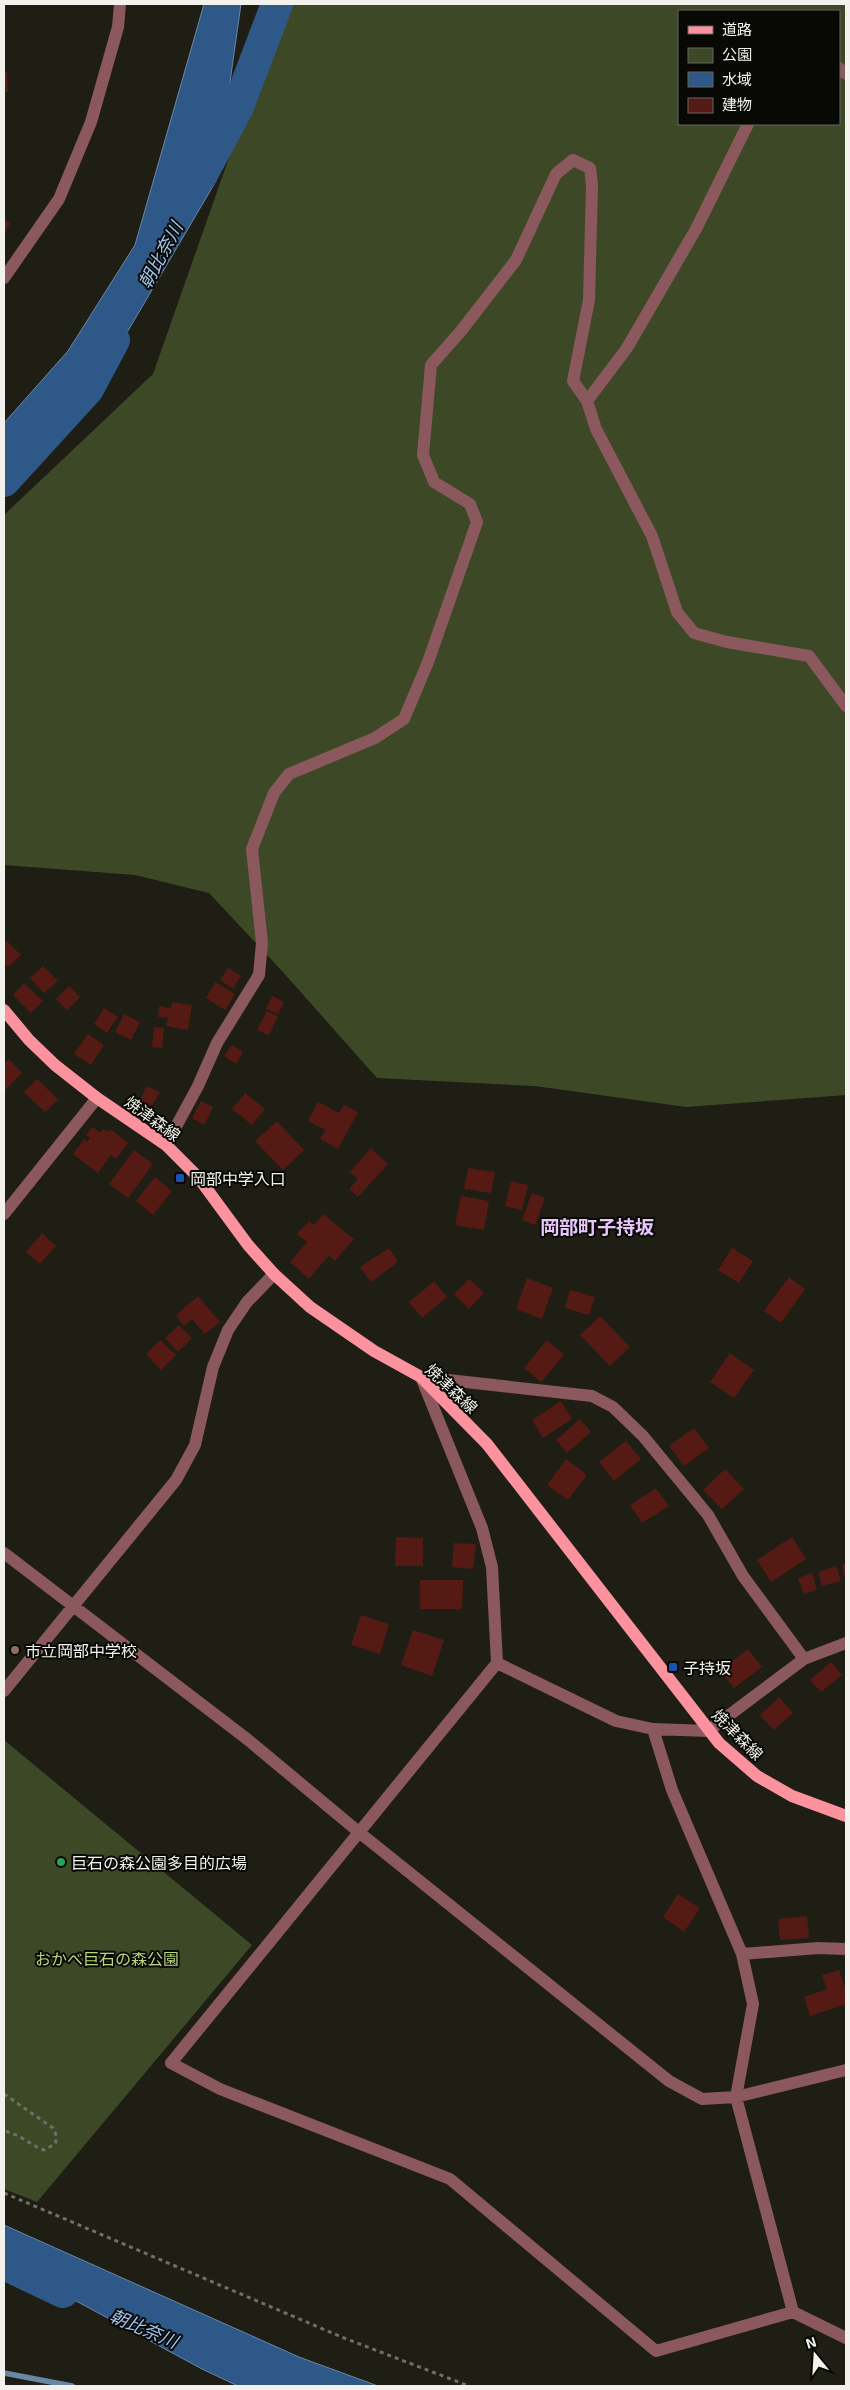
<svg xmlns="http://www.w3.org/2000/svg" width="850" height="2390" font-family="'Exo 2','Noto Sans JP',sans-serif">
<rect width="100%" height="100%" fill="#1f1e15"/>
<path fill="#3d4926" fill-rule="evenodd" d="M 283,4 L 846,4 L 846,1095 L 686,1107 L 535,1086 L 377,1078 L 282,971 L 209,893 L 135,875 L 4,865 L 4,515 L 153,374 ZM 679,11 L 839,11 L 839,124 L 679,124 Z
M 4,1740 L 252,1945 L 37,2202 L 4,2189 Z"/>
<path fill="#2e5887" stroke="#6986a5" d="M 204,4 L 241,4 L 216,181 L 112,358 L 4,481 L 4,423 L 68,351 L 135,245 Z
M 4,2225 L 299,2357 L 378,2386 L 238,2386 L 202,2369 L 4,2262 Z"/>
<g fill="none" stroke-linecap="round" stroke-linejoin="round">
<path stroke="#6986a5" stroke-width="5.5" d="M 4,2373 L 72,2386"/>
<path stroke="#2e5887" stroke-width="32" d="M 201,176 L 237,109 L 277,4
M 4,481 L 88,389 L 114,340
M 4,2264 L 63,2292"/>
</g>
<path fill="#551a13" d="M 4,72 L 7,72 L 8,92 L 4,92 Z
M 4,219 L 10,223 L 4,235 Z
M 7,941 L 21,955 L 8,967 L 4,963 L 4,943 Z
M 43,966 L 58,981 L 44,993 L 30,978 Z
M 228,968 L 241,976 L 233,989 L 220,980 Z
M 215,982 L 235,994 L 225,1010 L 206,998 Z
M 24,983 L 43,1001 L 31,1013 L 13,995 Z
M 69,986 L 80,997 L 67,1010 L 56,999 Z
M 272,996 L 284,1002 L 278,1014 L 266,1009 Z
M 173,1002 L 192,1005 L 188,1030 L 166,1026 L 168,1018 L 158,1017 L 159,1006 L 170,1008 Z
M 104,1008 L 118,1017 L 107,1033 L 94,1024 Z
M 267,1011 L 278,1016 L 269,1035 L 257,1030 Z
M 124,1014 L 140,1022 L 131,1040 L 115,1032 Z
M 154,1027 L 164,1028 L 162,1048 L 152,1047 Z
M 88,1034 L 104,1045 L 91,1065 L 74,1054 Z
M 232,1045 L 243,1052 L 236,1064 L 224,1056 Z
M 9,1059 L 22,1073 L 4,1091 L 4,1063 Z
M 37,1079 L 58,1099 L 45,1112 L 24,1092 Z
M 147,1086 L 160,1092 L 152,1106 L 140,1100 Z
M 245,1093 L 265,1109 L 252,1125 L 232,1109 Z
M 201,1101 L 213,1107 L 204,1125 L 192,1118 Z
M 318,1102 L 339,1113 L 344,1105 L 358,1112 L 338,1149 L 320,1139 L 325,1130 L 308,1121 Z
M 277,1121 L 304,1150 L 283,1170 L 255,1141 Z
M 92,1127 L 100,1133 L 103,1129 L 108,1132 L 110,1129 L 128,1143 L 116,1159 L 111,1155 L 98,1173 L 73,1154 L 84,1139 L 87,1142 L 90,1138 L 86,1135 Z
M 371,1148 L 388,1164 L 358,1197 L 349,1189 L 358,1179 L 350,1172 Z
M 134,1150 L 153,1164 L 128,1198 L 109,1184 Z
M 468,1168 L 495,1172 L 491,1193 L 464,1189 Z
M 155,1177 L 172,1191 L 153,1215 L 136,1201 Z
M 511,1181 L 528,1185 L 522,1210 L 505,1206 Z
M 532,1193 L 545,1198 L 535,1225 L 522,1220 Z
M 461,1196 L 489,1201 L 484,1230 L 455,1225 Z
M 323,1214 L 354,1239 L 335,1261 L 329,1255 L 309,1279 L 290,1262 L 307,1242 L 297,1234 L 309,1221 L 314,1225 Z
M 42,1233 L 56,1246 L 40,1264 L 26,1252 Z
M 389,1248 L 398,1262 L 371,1282 L 360,1267 Z
M 732,1248 L 753,1261 L 739,1283 L 718,1270 Z
M 789,1277 L 805,1289 L 781,1323 L 764,1311 Z
M 527,1278 L 553,1288 L 542,1319 L 516,1309 Z
M 469,1279 L 484,1293 L 469,1309 L 454,1294 Z
M 434,1281 L 447,1297 L 422,1318 L 409,1302 Z
M 570,1290 L 595,1297 L 589,1315 L 565,1308 Z
M 198,1296 L 220,1322 L 205,1334 L 192,1319 L 184,1326 L 176,1315 Z
M 600,1316 L 630,1347 L 610,1366 L 580,1335 Z
M 179,1325 L 192,1338 L 178,1352 L 165,1338 Z
M 160,1340 L 176,1355 L 161,1370 L 146,1354 Z
M 547,1340 L 564,1355 L 541,1382 L 524,1368 Z
M 730,1353 L 754,1370 L 734,1398 L 710,1382 Z
M 561,1401 L 572,1419 L 543,1438 L 532,1420 Z
M 580,1419 L 591,1432 L 567,1453 L 556,1440 Z
M 694,1428 L 709,1448 L 684,1466 L 669,1446 Z
M 626,1441 L 641,1459 L 614,1481 L 599,1462 Z
M 566,1459 L 587,1475 L 568,1500 L 547,1485 Z
M 725,1469 L 744,1489 L 722,1509 L 703,1490 Z
M 656,1488 L 669,1506 L 642,1523 L 630,1505 Z
M 396,1537 L 423,1538 L 423,1566 L 395,1566 Z
M 792,1537 L 806,1559 L 771,1582 L 757,1560 Z
M 454,1543 L 476,1544 L 473,1569 L 452,1567 Z
M 842,1564 L 846,1564 L 846,1579 L 845,1579 Z
M 836,1566 L 841,1581 L 822,1586 L 818,1572 Z
M 812,1573 L 817,1590 L 804,1594 L 798,1578 Z
M 420,1580 L 463,1580 L 462,1609 L 420,1609 Z
M 361,1615 L 389,1624 L 380,1654 L 351,1645 Z
M 413,1630 L 444,1640 L 432,1676 L 401,1665 Z
M 748,1649 L 762,1667 L 734,1688 L 720,1670 Z
M 831,1662 L 842,1675 L 821,1692 L 810,1680 Z
M 779,1697 L 793,1713 L 774,1730 L 760,1715 Z
M 678,1894 L 700,1908 L 684,1932 L 663,1917 Z
M 807,1916 L 809,1938 L 780,1940 L 778,1919 Z
M 839,1970 L 846,1991 L 846,2004 L 810,2016 L 804,1997 L 827,1989 L 822,1975 Z"/>
<g fill="none" stroke-linecap="round" stroke-linejoin="round">
<path stroke="#706f67" stroke-width="3" stroke-dasharray="4 4" stroke-linecap="butt" d="M 4,2094 L 53,2128 L 57,2137 L 55,2144 L 44,2150 C 30,2145 20,2134 4,2131
M 4,2193 L 344,2338 L 469,2386"/>
<path stroke="#8b585d" stroke-width="12" d="M 839,68 L 846,74
M 4,278 L 59,199 L 91,122 L 118,27 L 120,4
M 587,401 L 627,348 L 696,229 L 748,124
M 166,1145 L 198,1086 L 217,1043 L 259,975 L 262,943 L 252,849 L 274,793 L 289,774 L 375,738 L 404,719 L 428,662 L 477,522 L 470,504 L 434,482 L 423,455 L 431,365 L 461,331 L 516,260 L 556,174 L 573,160 L 590,168 L 592,185 L 589,300 L 573,381 L 587,401 L 596,429 L 652,536 L 677,612 L 694,633 L 727,642 L 809,656 L 846,706
M 4,1553 L 247,1739 L 360,1833 L 669,2081 L 702,2099 L 736,2097 L 846,2070
M 497,1663 L 616,1721 L 653,1729 L 708,1731 L 804,1659
M 4,1691 L 176,1480 L 195,1445 L 213,1367 L 228,1330 L 247,1302 L 274,1274
M 653,1729 L 672,1790 L 742,1954 L 753,2004 L 736,2097 L 793,2312 L 656,2351 L 450,2179 L 220,2089 L 171,2063 L 497,1663 L 492,1567 L 482,1528 L 421,1377 L 592,1396 L 613,1407 L 643,1436 L 708,1515 L 743,1576 L 804,1659 L 846,1643
M 742,1954 L 818,1948 L 846,1949
M 793,2312 L 846,2338"/>
<path stroke="#8b585d" stroke-width="12" d="M 4,1214 L 97,1098"/>
<path stroke="#fb929e" stroke-width="12" d="M 4,1010 L 29,1040 L 55,1065 L 97,1098 L 166,1145 L 198,1177 L 248,1245 L 274,1274 L 310,1307 L 374,1351 L 421,1377 L 487,1444 L 719,1743 L 757,1776 L 792,1796 L 846,1816"/>
</g>
<g fill="#1a4fb4" stroke="#080805" stroke-width="2">
<rect x="175" y="1173" width="10" height="10" rx="2.5"/>
<rect x="668" y="1662" width="10" height="10" rx="2.5"/>
</g>
<circle fill="#8d6e63" stroke="#080805" stroke-width="2" cx="15" cy="1650" r="5"/>
<circle fill="#2e9e5b" stroke="#080805" stroke-width="2" cx="61" cy="1862" r="5"/>
<g text-anchor="middle" dominant-baseline="central" stroke-width="4" stroke-linejoin="round" paint-order="stroke">
<g font-size="16" fill="#f2f1eb" stroke="#080805">
<text transform="translate(153 1118) rotate(36)">焼津森線</text>
<text transform="translate(452 1388) rotate(43)">焼津森線</text>
<text transform="translate(738 1734) rotate(45)">焼津森線</text>
</g>
<g font-size="16" fill="#f2f1eb" stroke="#080805" text-anchor="start">
<text x="190" y="1178">岡部中学入口</text>
<text x="25" y="1650">市立岡部中学校</text>
<text x="683" y="1667">子持坂</text>
<text x="71" y="1862">巨石の森公園多目的広場</text>
</g>
<g font-size="16" fill="#b8d67c" stroke="#080805">
<text x="107" y="1958">おかべ巨石の森公園</text>
</g>
<g font-size="18" font-style="italic" fill="#a2c6f0" stroke="#080805">
<text transform="translate(160 255) rotate(-62)">朝比奈川</text>
<text transform="translate(144 2328) rotate(23)">朝比奈川</text>
</g>
<g font-size="19" font-weight="bold" fill="#e7c6fb" stroke="#080805">
<text x="597" y="1226">岡部町子持坂</text>
</g>
</g>
<rect width="850" height="2390" fill="none" stroke="#f2f1eb" stroke-width="10"/>
<rect x="678" y="10" width="162" height="115" fill="#080805" stroke="#666561"/>
<rect x="688" y="26" width="25" height="8" fill="#fb929e" stroke="#666561"/>
<text x="722" y="35" font-size="15" fill="#f2f1eb">道路</text>
<rect x="688" y="48" width="25" height="15" fill="#3d4926" stroke="#666561"/>
<text x="722" y="60" font-size="15" fill="#f2f1eb">公園</text>
<rect x="688" y="72" width="25" height="15" fill="#2e5887" stroke="#666561"/>
<text x="722" y="85" font-size="15" fill="#f2f1eb">水域</text>
<rect x="688" y="98" width="25" height="15" fill="#551a13" stroke="#666561"/>
<text x="722" y="110" font-size="15" fill="#f2f1eb">建物</text>
<g transform="translate(815 2355) rotate(342)" stroke="#080805" stroke-width="4" paint-order="stroke">
<path d="M0-4L9 19L0 12L-9 19Z" fill="#f2f1eb"/>
<text y="-8" font-size="14" font-weight="bold" text-anchor="middle" fill="#f2f1eb">N</text>
</g>
</svg>
